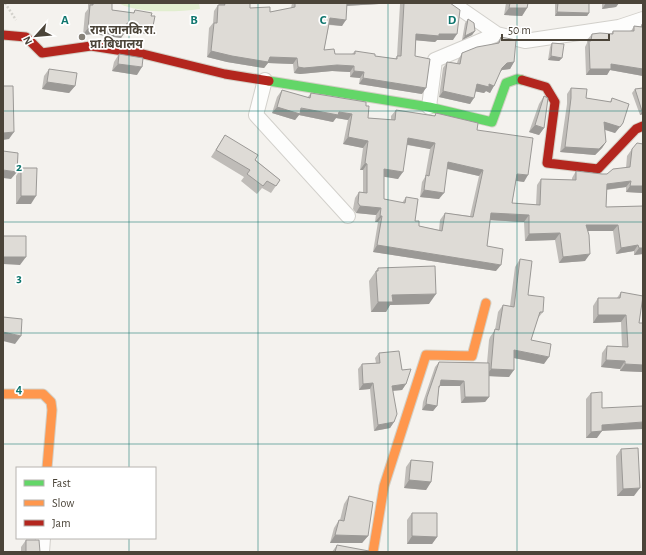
<svg xmlns="http://www.w3.org/2000/svg" width="646" height="555" font-family="'Alegreya Sans','Noto Sans Devanagari',sans-serif">
<rect width="100%" height="100%" fill="#f4f2ee"/>
<path fill="#e1eecf" d="M 118,3 L 199,3 L 200,9 C 176,12 140,14 118,3 Z"/>
<g fill="none" stroke-linecap="round" stroke-linejoin="round">
<defs>
<path id="street" d="M 452,3 L 497,34 L 525,41 L 619,27 L 643,19
M 265,80 L 256,115 L 348,216
M 429,107 L 435,60 L 497,34
M 42,552 L 43,538"/>
<path id="fast" d="M 269,81 L 429,107 L 492,122 L 506,83 L 517,79 L 522,80"/>
<path id="slow" d="M 3,394 L 43,394 L 51,402 L 52,410 L 47,468
M 373,552 L 384,486 L 426,355 L 472,356 L 486,303"/>
<path id="jam" d="M 3,35 L 26,37 L 42,53 L 91,46 L 143,54 L 225,74 L 269,81
M 522,80 L 546,87 L 555,102 L 547,163 L 598,169 L 636,129 L 643,126"/>
</defs>
<use href="#street" stroke="#d2d0cb" stroke-width="16"/>
<use href="#fast" stroke="#d3cfc5" stroke-width="11"/>
<use href="#slow" stroke="#d3cfc5" stroke-width="11"/>
<use href="#jam" stroke="#d3cfc5" stroke-width="11"/>
<path stroke="#d3d2cc" stroke-width="2.5" stroke-dasharray="2 2" stroke-linecap="butt" d="M 5,3 L 16,20"/>
<use href="#street" stroke="#fdfdfc" stroke-width="14"/>
<use href="#fast" stroke="#63d668" stroke-width="9"/>
<use href="#slow" stroke="#ff974d" stroke-width="9"/>
<use href="#jam" stroke="#b3261e" stroke-width="9"/>
</g>
<path fill="#bfbcb8" fill-rule="evenodd" d="M 88,3 L 112,3 L 112,10 L 133,13 L 135,10 L 151,16 L 153,26 L 148,34 L 126,31 L 121,38 L 93,34 L 83,35 L 85,13 L 88,9 Z
M 219,3 L 250,3 L 250,8 L 270,12 L 291,8 L 292,3 L 380,3 L 379,4 L 347,6 L 342,26 L 329,25 L 324,50 L 335,54 L 352,54 L 355,51 L 375,56 L 395,59 L 397,56 L 400,4 L 396,4 L 396,3 L 450,3 L 453,40 L 437,40 L 435,42 L 416,40 L 415,56 L 422,94 L 359,84 L 360,78 L 350,77 L 350,72 L 332,71 L 300,74 L 294,73 L 293,64 L 268,63 L 264,68 L 227,62 L 207,57 L 209,28 L 213,23 L 214,11 L 218,5 L 219,5 Z
M 506,3 L 528,3 L 527,8 L 522,16 L 504,15 Z
M 555,3 L 589,3 L 589,13 L 587,16 L 555,16 Z
M 602,3 L 619,3 L 616,7 L 602,9 Z
M 468,19 L 475,31 L 472,35 L 462,40 L 465,23 Z
M 643,23 L 643,76 L 610,70 L 607,75 L 586,75 L 585,47 L 587,43 L 587,40 L 592,34 L 611,34 L 613,31 L 631,31 L 634,26 L 640,27 Z
M 501,37 L 514,62 L 510,69 L 502,70 L 500,72 L 490,93 L 486,91 L 484,93 L 476,91 L 470,104 L 439,97 L 443,68 L 447,62 L 457,63 L 458,60 L 462,53 L 496,44 Z
M 552,43 L 562,58 L 559,61 L 548,60 L 550,47 Z
M 119,54 L 137,75 L 112,71 L 114,62 Z
M 49,69 L 75,86 L 69,93 L 42,89 L 44,76 Z
M 571,88 L 586,98 L 610,102 L 612,98 L 623,123 L 615,133 L 605,130 L 606,142 L 602,148 L 595,155 L 560,152 L 567,104 L 567,94 Z
M 643,88 L 643,114 L 640,115 L 632,93 L 635,89 Z
M 282,90 L 307,98 L 311,93 L 366,106 L 368,118 L 391,120 L 391,116 L 396,110 L 434,116 L 436,113 L 477,130 L 524,182 L 516,181 L 512,203 L 536,205 L 537,185 L 541,179 L 572,180 L 572,178 L 576,171 L 602,174 L 607,174 L 626,168 L 627,156 L 632,149 L 643,193 L 626,192 L 626,187 L 607,190 L 606,207 L 643,206 L 643,254 L 634,255 L 634,251 L 616,254 L 613,231 L 588,231 L 585,261 L 559,263 L 555,240 L 525,241 L 524,222 L 490,220 L 487,246 L 496,271 L 373,252 L 378,222 L 375,222 L 376,215 L 356,213 L 353,209 L 355,198 L 359,192 L 363,192 L 363,170 L 360,170 L 363,148 L 343,144 L 348,120 L 336,118 L 333,122 L 299,115 L 295,120 L 272,113 L 277,97 ZM 407,145 L 430,149 L 425,177 L 422,182 L 420,197 L 439,199 L 447,169 L 479,176 L 470,216 L 445,213 L 440,220 L 439,230 L 419,226 L 415,221 L 406,197 L 402,203 L 384,199 L 384,176 L 398,179 Z
M 544,96 L 544,128 L 539,135 L 529,132 L 539,104 Z
M 225,135 L 280,180 L 271,193 L 262,188 L 257,194 L 241,181 L 244,177 L 211,157 Z
M 21,168 L 31,204 L 16,204 L 16,176 Z
M 520,259 L 528,295 L 543,312 L 538,318 L 531,340 L 544,364 L 514,358 L 509,377 L 489,376 L 489,397 L 485,402 L 461,403 L 460,386 L 440,386 L 439,388 L 437,406 L 433,411 L 422,410 L 423,402 L 435,367 L 439,362 L 487,363 L 489,340 L 490,337 L 495,330 L 498,312 L 503,305 L 510,306 L 515,267 Z
M 378,268 L 429,304 L 390,305 L 386,312 L 371,312 L 369,281 Z
M 621,292 L 639,323 L 643,372 L 620,371 L 620,369 L 601,367 L 602,353 L 607,346 L 622,347 L 621,322 L 593,323 L 593,306 L 598,298 L 617,298 Z
M 379,353 L 402,370 L 406,384 L 402,390 L 393,391 L 394,422 L 390,428 L 374,431 L 370,389 L 359,390 L 358,369 L 362,364 L 376,363 L 375,358 Z
M 591,393 L 597,438 L 586,438 L 586,399 Z
M 621,449 L 634,496 L 617,496 L 616,456 Z
M 411,460 L 431,482 L 426,490 L 404,488 L 406,467 Z
M 349,496 L 368,536 L 362,543 L 330,543 L 334,528 L 339,520 L 340,520 L 344,504 Z
M 412,513 L 437,537 L 432,544 L 407,544 L 407,520 Z
M 26,540 L 40,552 L 21,552 L 21,547 Z
M 337,545 L 370,552 L 332,552 Z"/>
<path fill="#9b9996" d="M 345,3 L 380,3 L 379,4 L 343,6 Z
M 606,3 L 619,3 L 616,7 L 602,9 Z
M 509,8 L 527,8 L 522,16 L 504,15 Z
M 557,12 L 589,13 L 587,16 L 555,16 Z
M 330,18 L 346,20 L 342,26 L 325,24 Z
M 127,23 L 153,26 L 148,34 L 126,31 L 121,38 L 93,34 L 83,35 L 88,28 Z
M 475,31 L 472,35 L 462,40 L 465,36 Z
M 416,34 L 457,34 L 453,40 L 437,40 L 435,42 L 412,40 Z
M 211,51 L 270,57 L 297,58 L 293,64 L 268,63 L 264,68 L 227,62 L 207,57 Z
M 551,56 L 562,58 L 559,61 L 548,60 Z
M 514,62 L 510,69 L 502,70 L 497,75 L 502,68 L 507,63 Z
M 118,64 L 142,67 L 137,75 L 112,71 Z
M 611,64 L 643,69 L 643,76 L 610,70 L 607,75 L 586,75 L 590,69 Z
M 337,65 L 354,66 L 350,72 L 332,71 L 300,74 L 294,73 L 298,67 Z
M 354,71 L 364,72 L 360,78 L 350,77 Z
M 363,78 L 426,88 L 422,94 L 359,84 Z
M 47,82 L 75,86 L 69,93 L 42,89 Z
M 477,84 L 489,84 L 494,86 L 490,93 L 486,91 L 484,93 L 473,91 Z
M 443,91 L 474,98 L 470,104 L 439,97 Z
M 277,107 L 339,112 L 352,114 L 348,120 L 336,118 L 333,122 L 299,115 L 295,120 L 272,113 Z
M 642,111 L 643,111 L 643,114 L 640,115 Z
M 604,122 L 623,123 L 615,133 L 600,128 Z
M 535,125 L 544,128 L 539,135 L 529,132 Z
M 14,132 L 9,139 L 3,140 L 3,133 Z
M 348,137 L 368,141 L 363,148 L 343,144 Z
M 408,138 L 435,143 L 430,149 L 404,144 Z
M 606,142 L 602,148 L 595,155 L 560,152 L 565,147 Z
M 448,162 L 483,170 L 479,176 L 444,168 Z
M 365,163 L 367,164 L 363,170 L 360,170 Z
M 384,169 L 403,172 L 398,179 L 379,176 Z
M 3,170 L 17,172 L 11,179 L 3,178 Z
M 517,174 L 528,175 L 524,182 L 512,180 Z
M 631,181 L 626,187 L 602,190 L 607,184 Z
M 630,186 L 643,186 L 643,193 L 626,192 Z
M 424,190 L 444,193 L 439,199 L 420,197 Z
M 21,196 L 36,196 L 31,204 L 16,204 Z
M 360,206 L 381,208 L 376,215 L 356,213 Z
M 491,213 L 529,215 L 524,222 L 487,220 Z
M 380,216 L 382,216 L 378,222 L 375,222 Z
M 586,225 L 618,225 L 613,231 L 582,231 Z
M 560,233 L 555,240 L 525,241 L 529,234 Z
M 377,245 L 501,265 L 496,271 L 373,252 Z
M 638,245 L 634,251 L 616,254 L 621,248 Z
M 639,248 L 643,248 L 643,254 L 634,255 Z
M 590,254 L 585,261 L 559,263 L 563,257 Z
M 3,257 L 26,257 L 20,265 L 3,264 Z
M 436,294 L 429,304 L 390,305 L 386,312 L 371,312 L 378,302 L 392,295 Z
M 598,315 L 626,315 L 621,322 L 593,323 Z
M 3,332 L 21,336 L 15,344 L 3,341 Z
M 514,350 L 549,357 L 544,364 L 509,357 Z
M 606,360 L 625,361 L 620,369 L 601,367 Z
M 625,364 L 643,365 L 643,372 L 620,371 Z
M 491,369 L 514,370 L 509,377 L 486,376 Z
M 441,380 L 464,381 L 460,386 L 440,386 L 437,391 Z
M 373,383 L 370,389 L 359,390 L 363,384 Z
M 406,384 L 402,390 L 388,391 L 392,386 Z
M 465,397 L 489,397 L 485,402 L 461,403 Z
M 426,404 L 437,406 L 433,411 L 422,410 Z
M 394,422 L 390,428 L 374,431 L 378,425 Z
M 643,422 L 643,429 L 601,431 L 602,431 L 597,438 L 586,438 L 591,432 L 602,425 Z
M 409,480 L 431,482 L 426,490 L 404,488 Z
M 640,488 L 634,496 L 617,496 L 623,489 Z
M 335,535 L 368,536 L 362,543 L 330,543 Z
M 412,536 L 437,537 L 432,544 L 407,544 Z"/>
<path fill="#dedbd6" stroke="#9b9996" fill-rule="evenodd" d="M 93,3 L 112,3 L 112,10 L 134,13 L 135,10 L 152,13 L 151,16 L 155,16 L 153,26 L 127,23 L 126,31 L 98,27 L 88,28 L 90,5 L 93,5 Z
M 224,3 L 250,3 L 250,8 L 270,7 L 270,12 L 295,7 L 295,3 L 347,3 L 346,20 L 330,18 L 324,50 L 334,49 L 335,54 L 355,54 L 355,51 L 375,54 L 375,56 L 397,59 L 397,56 L 401,56 L 404,3 L 450,3 L 460,10 L 457,34 L 439,34 L 439,36 L 416,34 L 415,56 L 430,59 L 426,88 L 363,78 L 364,72 L 354,71 L 354,66 L 337,65 L 304,68 L 298,67 L 297,58 L 270,57 L 268,62 L 232,56 L 211,51 L 214,23 L 217,23 L 218,5 L 225,5 Z
M 510,3 L 528,3 L 527,8 L 509,8 Z
M 558,3 L 589,3 L 589,13 L 557,12 Z
M 468,19 L 474,23 L 475,31 L 465,36 Z
M 643,23 L 643,69 L 611,64 L 611,69 L 590,69 L 589,41 L 591,41 L 592,34 L 600,33 L 613,34 L 613,31 L 634,31 L 634,26 L 642,27 L 642,24 Z
M 501,37 L 516,40 L 514,62 L 507,63 L 502,68 L 494,86 L 489,84 L 489,87 L 477,84 L 474,98 L 443,91 L 447,62 L 460,64 L 462,53 L 477,47 L 499,43 Z
M 552,43 L 564,44 L 562,58 L 551,56 Z
M 119,54 L 143,58 L 142,67 L 118,64 Z
M 49,69 L 77,73 L 75,86 L 47,82 Z
M 3,86 L 13,86 L 14,132 L 3,133 Z
M 571,88 L 587,89 L 586,98 L 611,102 L 612,98 L 629,104 L 623,123 L 620,127 L 604,122 L 606,142 L 599,149 L 565,147 L 571,98 Z
M 643,88 L 643,111 L 642,111 L 635,89 Z
M 282,90 L 310,98 L 311,93 L 366,102 L 366,106 L 369,106 L 368,118 L 395,120 L 396,110 L 435,116 L 436,113 L 478,123 L 477,130 L 533,138 L 528,175 L 517,174 L 512,203 L 540,205 L 541,179 L 576,180 L 576,171 L 602,174 L 607,174 L 613,169 L 630,167 L 632,149 L 637,143 L 643,144 L 643,186 L 630,186 L 631,181 L 607,184 L 606,207 L 643,206 L 643,248 L 639,248 L 638,245 L 621,248 L 618,225 L 586,225 L 589,235 L 590,254 L 563,257 L 560,233 L 529,234 L 529,215 L 491,213 L 487,246 L 503,249 L 501,265 L 377,245 L 382,216 L 380,216 L 381,208 L 360,206 L 358,203 L 359,192 L 367,193 L 367,164 L 365,163 L 368,141 L 348,137 L 352,114 L 339,112 L 338,115 L 301,108 L 300,114 L 277,107 ZM 408,138 L 435,143 L 429,176 L 426,175 L 424,190 L 444,193 L 448,162 L 483,170 L 473,217 L 445,213 L 442,231 L 419,226 L 419,221 L 415,221 L 418,199 L 406,197 L 405,203 L 384,199 L 384,169 L 403,172 Z
M 544,96 L 548,98 L 544,128 L 535,125 Z
M 225,135 L 258,155 L 255,160 L 280,180 L 276,186 L 267,181 L 263,186 L 247,174 L 250,170 L 216,150 Z
M 3,151 L 18,153 L 17,172 L 3,170 Z
M 21,168 L 37,168 L 36,196 L 21,196 Z
M 3,236 L 26,236 L 26,257 L 3,257 Z
M 520,259 L 532,261 L 528,295 L 544,297 L 543,312 L 540,312 L 531,340 L 551,344 L 549,357 L 514,350 L 514,370 L 491,369 L 494,333 L 495,329 L 499,330 L 503,305 L 514,307 Z
M 435,266 L 436,294 L 392,295 L 393,302 L 378,302 L 376,271 L 378,271 L 378,268 Z
M 621,292 L 643,296 L 639,323 L 643,323 L 643,365 L 625,364 L 625,361 L 606,360 L 607,346 L 628,347 L 626,315 L 598,315 L 598,298 L 620,298 Z
M 3,317 L 22,319 L 21,336 L 3,332 Z
M 399,351 L 402,370 L 411,369 L 406,384 L 392,386 L 397,414 L 394,422 L 378,425 L 373,383 L 363,384 L 362,364 L 380,363 L 379,353 Z
M 439,362 L 489,363 L 489,397 L 465,397 L 464,381 L 441,380 L 440,386 L 439,386 L 437,406 L 426,404 L 427,397 Z
M 602,392 L 602,408 L 643,406 L 643,422 L 602,425 L 602,431 L 591,432 L 591,393 Z
M 638,448 L 640,488 L 623,489 L 621,449 Z
M 411,460 L 433,462 L 431,482 L 409,480 Z
M 349,496 L 373,502 L 368,536 L 335,535 L 339,520 L 344,521 Z
M 412,513 L 437,513 L 437,537 L 412,536 Z
M 26,540 L 39,540 L 40,552 L 26,552 Z
M 337,545 L 369,551 L 370,552 L 335,552 Z"/>
<path fill="none" stroke="#0f766e" stroke-width="1" stroke-opacity="0.55" d="M 129,3 L 129,468M 258,3 L 258,552M 388,3 L 388,552M 517,3 L 517,552M 3,111 L 643,111M 3,222 L 643,222M 3,333 L 643,333M 3,444 L 643,444M 129,538 L 129,552"/>
<circle fill="#868178" stroke="#fff" stroke-width="1.5" cx="82" cy="37" r="4"/>
<g text-anchor="middle" dominant-baseline="central" stroke-width="3.5" stroke-linejoin="round" paint-order="stroke">
<g font-size="12" font-weight="bold" fill="#4b4439" stroke="#fff" text-anchor="start">
<text x="90" y="30">राम जानकि रा.<tspan x="90" dy="14">प्रा.बिधालय</tspan></text>
</g>
</g>
<g font-size="13" text-anchor="middle" font-weight="bold" fill="#0f766e" stroke="#fff" stroke-width="3.5" stroke-linejoin="round" paint-order="stroke">
<text x="65" y="24">A</text>
<text x="194" y="24">B</text>
<text x="323" y="24">C</text>
<text x="452" y="24">D</text>
<text x="19" y="171">2</text>
<text x="19" y="282">3</text>
<text x="19" y="393">4</text>
</g>
<rect width="646" height="555" fill="none" stroke="#4b4439" stroke-width="8"/>
<rect x="16" y="467" width="140" height="72" fill="#ffffff" stroke="#b7b4b0"/>
<rect x="24" y="480" width="20" height="6" fill="#63d668" stroke="#b7b4b0"/>
<text x="52" y="487" font-size="12" fill="#4b4439">Fast</text>
<rect x="24" y="500" width="20" height="6" fill="#ff974d" stroke="#b7b4b0"/>
<text x="52" y="507" font-size="12" fill="#4b4439">Slow</text>
<rect x="24" y="520" width="20" height="6" fill="#b3261e" stroke="#b7b4b0"/>
<text x="52" y="527" font-size="12" fill="#4b4439">Jam</text>
<g transform="translate(36 36) rotate(243)" stroke="#ffffff" stroke-width="3" paint-order="stroke">
<path d="M0-3L7 15L0 10L-7 15Z" fill="#4b4439"/>
<text y="-6" font-size="11" font-weight="bold" text-anchor="middle" fill="#4b4439">N</text>
</g>
<path d="M502 34v6h107v-6" fill="none" stroke="#4b4439" stroke-width="2"/>
<text x="508" y="34" font-size="12" fill="#4b4439" stroke="#ffffff" stroke-width="3" paint-order="stroke">50 m</text>
</svg>
